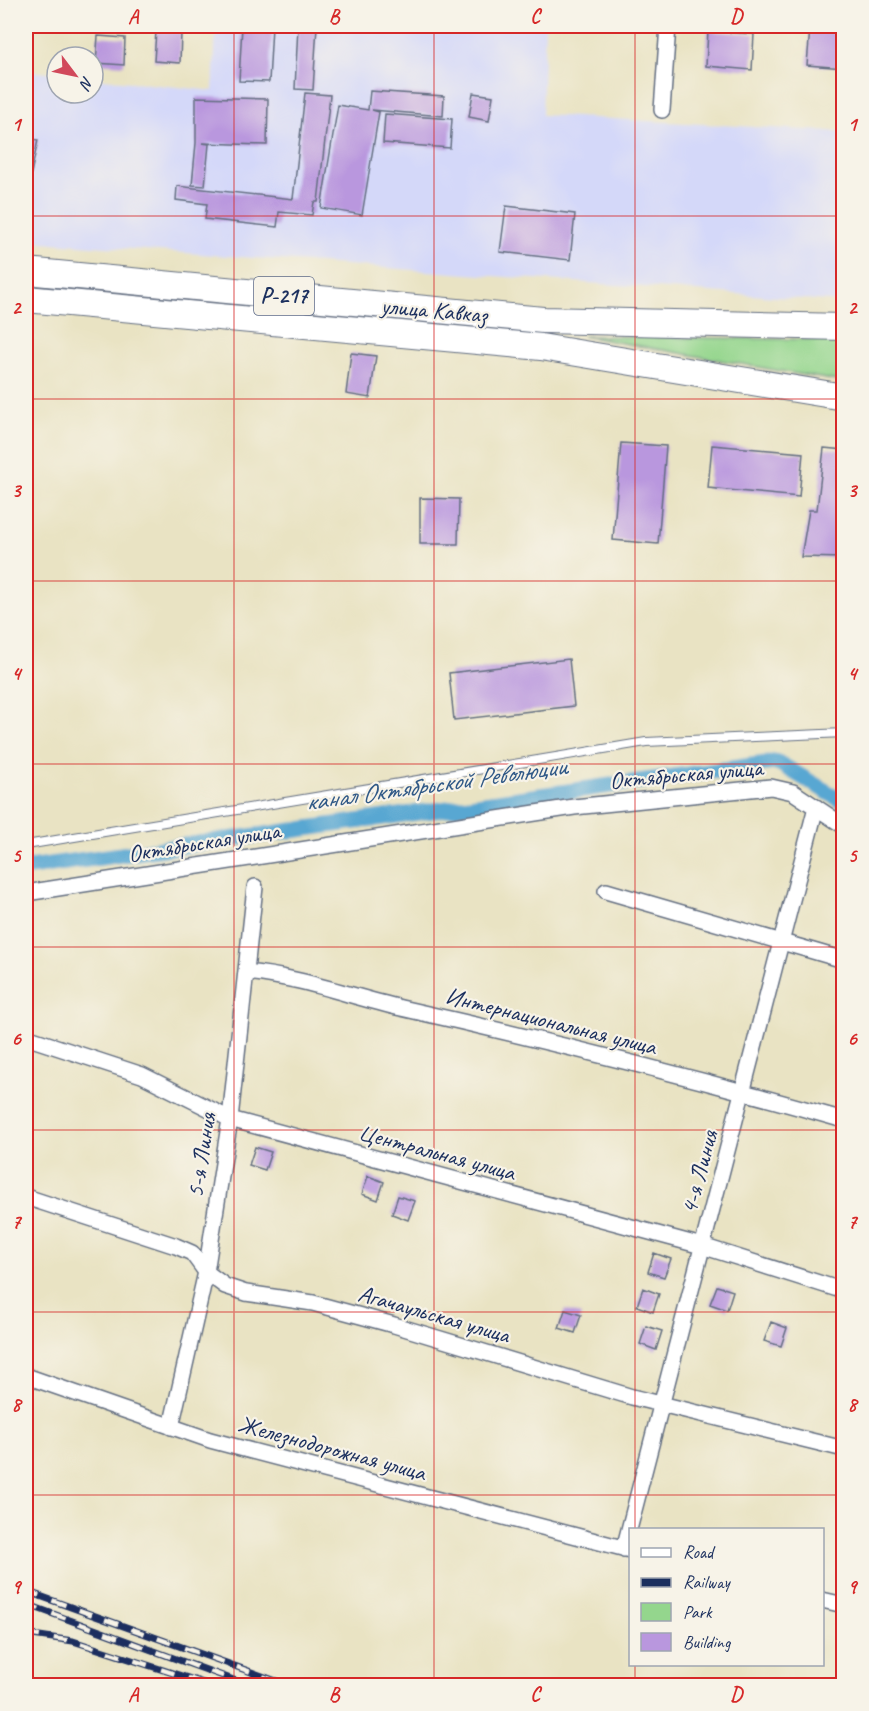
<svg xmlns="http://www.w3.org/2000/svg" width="869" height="1711" font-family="Caveat,sans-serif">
<rect width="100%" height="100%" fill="#f7f3e8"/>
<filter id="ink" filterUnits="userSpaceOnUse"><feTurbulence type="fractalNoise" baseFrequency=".0167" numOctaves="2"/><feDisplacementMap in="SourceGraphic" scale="12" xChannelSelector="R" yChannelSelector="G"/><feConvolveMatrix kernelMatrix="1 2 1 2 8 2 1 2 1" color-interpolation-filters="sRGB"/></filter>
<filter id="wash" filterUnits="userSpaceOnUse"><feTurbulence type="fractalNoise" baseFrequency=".008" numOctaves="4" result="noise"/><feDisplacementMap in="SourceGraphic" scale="24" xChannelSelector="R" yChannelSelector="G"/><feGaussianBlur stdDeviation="1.35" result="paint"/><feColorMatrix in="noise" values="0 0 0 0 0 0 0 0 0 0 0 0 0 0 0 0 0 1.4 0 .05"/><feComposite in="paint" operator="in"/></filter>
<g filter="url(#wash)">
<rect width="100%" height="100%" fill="#e9e3c3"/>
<path fill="#d4d8f9" d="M 216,26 L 545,26 L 542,115 L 843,132 L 843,302 L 26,241 L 26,71 L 57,74 L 57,93 L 93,93 L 93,78 L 213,91 Z"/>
<path fill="#94d68d" stroke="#588276" stroke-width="1.5" d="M 583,336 L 843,340 L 843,382 Z"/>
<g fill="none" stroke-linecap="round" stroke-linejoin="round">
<path stroke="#58a7d2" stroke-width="16" d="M 26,868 L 777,762 L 844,802"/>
</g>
<g id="blocks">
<path fill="#b997de" d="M 242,26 L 272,26 L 269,82 L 239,81 Z
M 298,26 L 317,26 L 313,90 L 295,89 Z
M 810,28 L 844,30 L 844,68 L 807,65 Z
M 156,31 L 181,32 L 180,63 L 154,61 Z
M 708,31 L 754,34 L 752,70 L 706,66 Z
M 98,36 L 125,38 L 124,65 L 96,63 Z
M 370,91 L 444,96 L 443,116 L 372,110 L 379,112 L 362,215 L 321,208 L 338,105 L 368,110 Z
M 305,93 L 330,95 L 318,202 L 314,202 L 312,215 L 279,212 L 277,227 L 205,219 L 207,204 L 176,200 L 177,186 L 293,199 Z
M 473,93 L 493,96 L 489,121 L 469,117 Z
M 196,97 L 268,99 L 267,145 L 202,143 L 209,144 L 205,186 L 192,185 L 196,143 Z
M 385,114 L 452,119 L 450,148 L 383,143 Z
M 26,138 L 38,140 L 29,183 L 26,182 Z
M 506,206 L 575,214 L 570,260 L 500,252 Z
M 351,353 L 376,356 L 370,398 L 346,394 Z
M 621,443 L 666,446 L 658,544 L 613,540 Z
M 712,445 L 803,453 L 799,497 L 708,488 Z
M 824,448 L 844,450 L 844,558 L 801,557 L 809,510 L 817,510 Z
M 420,498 L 459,499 L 458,544 L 420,544 Z
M 569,659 L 574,706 L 454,720 L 449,673 Z
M 255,1147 L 271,1152 L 265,1170 L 249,1165 Z
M 368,1176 L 384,1182 L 378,1200 L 362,1194 Z
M 398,1196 L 415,1201 L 408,1220 L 392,1214 Z
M 654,1253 L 671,1259 L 664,1277 L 648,1272 Z
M 717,1286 L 733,1291 L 727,1310 L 710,1304 Z
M 643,1288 L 659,1294 L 653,1312 L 637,1306 Z
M 565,1310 L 581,1315 L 575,1333 L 559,1328 Z
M 771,1322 L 787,1328 L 781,1346 L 764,1341 Z
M 646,1326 L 662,1331 L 656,1350 L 640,1344 Z"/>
</g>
</g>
<g filter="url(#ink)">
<use href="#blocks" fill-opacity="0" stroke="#636e81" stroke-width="1.5"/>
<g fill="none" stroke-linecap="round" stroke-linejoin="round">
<defs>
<path id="service" d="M 26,845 L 646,742 L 844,733"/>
<path id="minor" d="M 662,110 L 668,26
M 606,891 L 844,960
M 26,893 L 574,807 L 771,787 L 793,792 L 844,826
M 246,972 C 300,977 349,996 401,1008 C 549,1041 697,1078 844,1120
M 26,1037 L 142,1075 L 230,1119 L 702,1246 L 844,1291
M 26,1197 L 176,1246 L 192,1253 L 206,1272 L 225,1286 L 246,1293 L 313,1303 L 394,1325 L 632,1397 L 844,1449
M 26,1376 L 210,1440 L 630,1550
M 171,1427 L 206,1272 L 230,1119 L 255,887
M 624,1549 L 816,807
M 822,1600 L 844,1605"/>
<path id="trunk" d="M 26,271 L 543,320 L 844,327
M 26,299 L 541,347 L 844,397"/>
</defs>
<use href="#service" stroke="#636e81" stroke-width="10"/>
<use href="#minor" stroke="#636e81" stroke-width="18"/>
<use href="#trunk" stroke="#636e81" stroke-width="28"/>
<use href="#service" stroke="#fff" stroke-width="8"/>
<use href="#minor" stroke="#fff" stroke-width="15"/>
<use href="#trunk" stroke="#fff" stroke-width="26"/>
<defs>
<path id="rail" d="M 26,1591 L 290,1686
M 26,1604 L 250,1686
M 26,1634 L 73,1641 L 213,1686"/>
</defs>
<use href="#rail" stroke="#1b2f5e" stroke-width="7"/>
<use href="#rail" stroke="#f7f3e8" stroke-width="4.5" stroke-dasharray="14" stroke-linecap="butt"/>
</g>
</g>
<path fill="none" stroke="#d62828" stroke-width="1.5" stroke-opacity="0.55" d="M 234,26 L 234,1686M 434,26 L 434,1686M 635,26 L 635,1530M 26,216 L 844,216M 26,399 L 844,399M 26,581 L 844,581M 26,764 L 844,764M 26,947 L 844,947M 26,1130 L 844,1130M 26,1312 L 844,1312M 26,1495 L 844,1495M 635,1664 L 635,1686"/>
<g text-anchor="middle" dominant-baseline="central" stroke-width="4.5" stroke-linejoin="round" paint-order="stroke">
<rect fill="#f7f3e8" stroke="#5d6a87" stroke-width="1.5" x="254" y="277" width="60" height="38" rx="4.5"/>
<g font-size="22" font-weight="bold" fill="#1b2f5e">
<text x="284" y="296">Р-217</text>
</g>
<g font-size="24" fill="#1b2f5e" stroke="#f7f3e8">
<text transform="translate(434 310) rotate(5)">улица Кавказ</text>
<text transform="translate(686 774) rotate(-5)">Октябрьская улица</text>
<text transform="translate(204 842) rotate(-9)">Октябрьская улица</text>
<text transform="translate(551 1021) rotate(14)">Интернациональная улица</text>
<text transform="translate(437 1152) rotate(15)">Центральная улица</text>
<text transform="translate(201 1155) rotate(-81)">5-я Линия</text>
<text transform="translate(699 1172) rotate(-75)">4-я Линия</text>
<text transform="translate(434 1314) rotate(16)">Агачаульская улица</text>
<text transform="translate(332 1448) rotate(15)">Железнодорожная улица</text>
</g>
<g font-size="26" font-style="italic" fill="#305987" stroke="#f7f3e8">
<text transform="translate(436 784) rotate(-8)">канал Октябрьской Революции</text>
</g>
</g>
<rect width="869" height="1711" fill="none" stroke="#f7f3e8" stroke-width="66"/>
<rect x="629" y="1528" width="195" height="138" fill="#f7f3e8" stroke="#9fa5b1" stroke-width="1.5"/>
<rect x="641" y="1548" width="30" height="9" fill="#ffffff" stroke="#9fa5b1" stroke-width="1.5"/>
<text x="683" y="1558" font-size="18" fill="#1b2f5e">Road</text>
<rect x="641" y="1578" width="30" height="9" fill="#1b2f5e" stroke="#9fa5b1" stroke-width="1.5"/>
<text x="683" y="1588" font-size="18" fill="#1b2f5e">Railway</text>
<rect x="641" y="1603" width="30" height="18" fill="#94d68d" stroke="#9fa5b1" stroke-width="1.5"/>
<text x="683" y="1618" font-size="18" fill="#1b2f5e">Park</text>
<rect x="641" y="1633" width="30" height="18" fill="#b997de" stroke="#9fa5b1" stroke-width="1.5"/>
<text x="683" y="1648" font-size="18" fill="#1b2f5e">Building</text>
<g transform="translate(75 75) rotate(122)"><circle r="28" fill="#f7f3e8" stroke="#9fa5b1" stroke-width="1.5"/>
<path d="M0-4.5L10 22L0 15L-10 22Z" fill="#d1495b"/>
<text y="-9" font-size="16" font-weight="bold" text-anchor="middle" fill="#1b2f5e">N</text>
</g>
<rect x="33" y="33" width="803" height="1645" fill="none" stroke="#d62828" stroke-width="2"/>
<g font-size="20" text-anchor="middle" font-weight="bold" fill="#d62828">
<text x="133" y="23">A</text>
<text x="334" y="23">B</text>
<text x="535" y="23">C</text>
<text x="736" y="23">D</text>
<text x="16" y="131">1</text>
<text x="852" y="131">1</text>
<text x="16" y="314">2</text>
<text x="852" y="314">2</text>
<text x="16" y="497">3</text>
<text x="852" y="497">3</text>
<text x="16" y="680">4</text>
<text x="852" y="680">4</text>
<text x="16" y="862">5</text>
<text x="852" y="862">5</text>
<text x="16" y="1045">6</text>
<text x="852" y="1045">6</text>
<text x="16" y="1228">7</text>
<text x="852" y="1228">7</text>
<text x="16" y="1411">8</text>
<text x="852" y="1411">8</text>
<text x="16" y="1593">9</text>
<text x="852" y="1593">9</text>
<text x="133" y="1701">A</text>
<text x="334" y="1701">B</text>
<text x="535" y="1701">C</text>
<text x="736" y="1701">D</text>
</g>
</svg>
